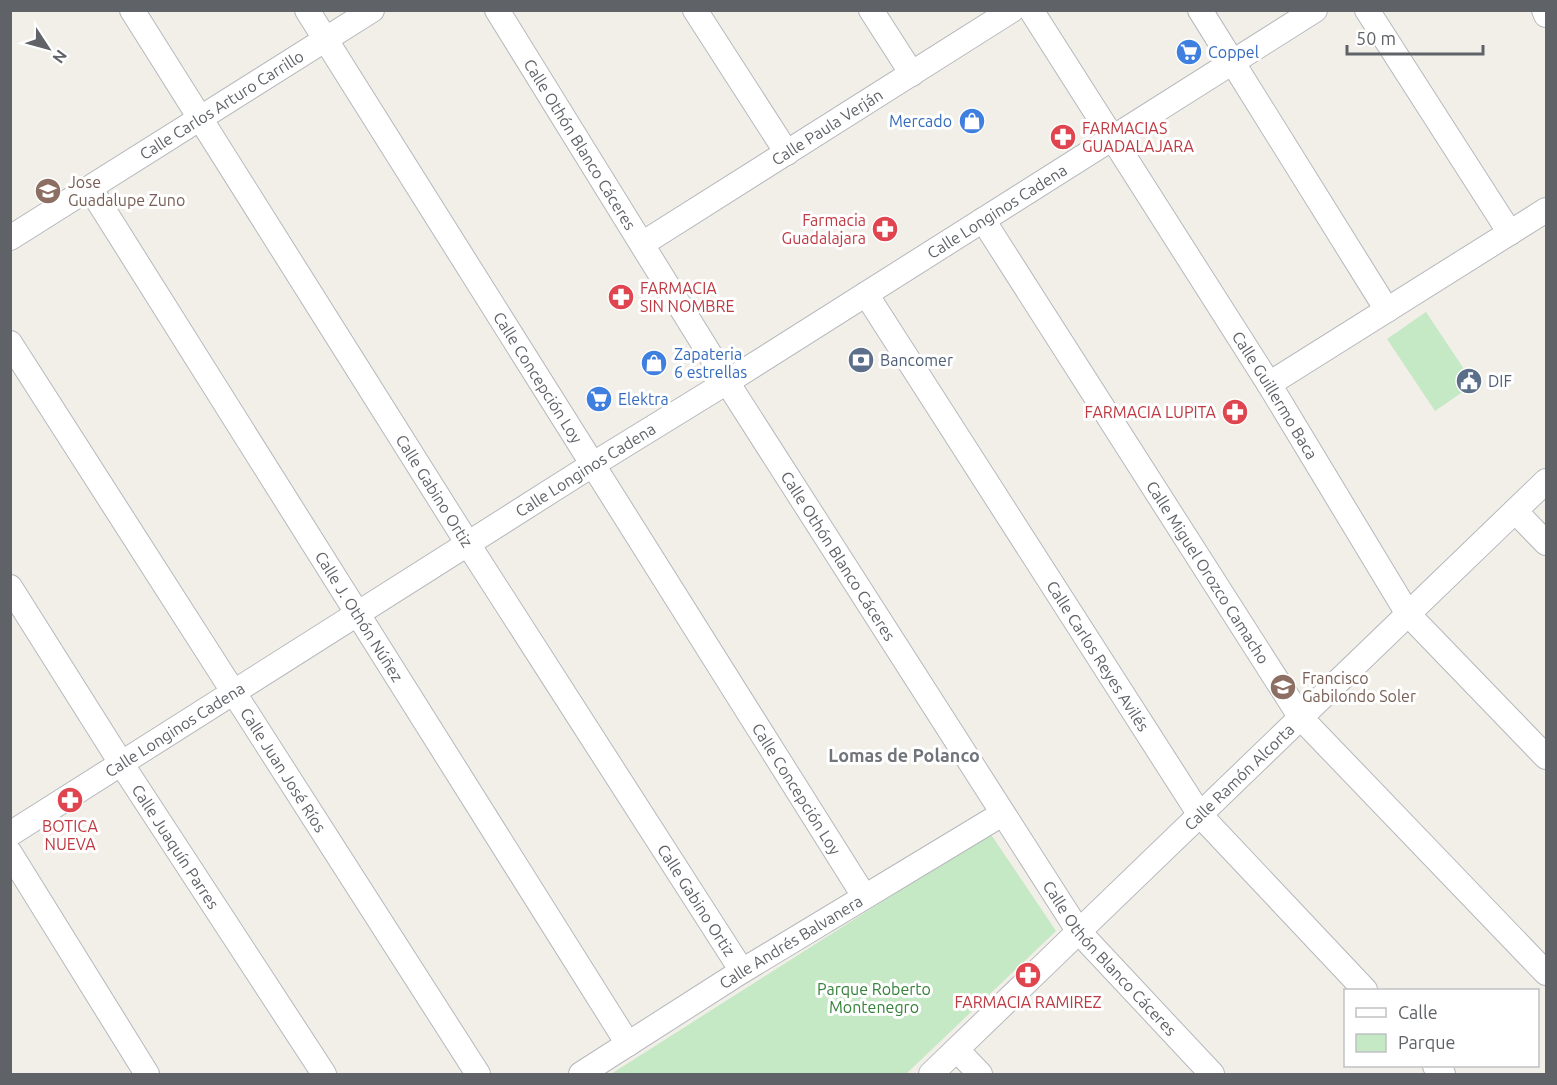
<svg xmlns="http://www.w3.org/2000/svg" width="1557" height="1085" font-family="Ubuntu,sans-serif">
<rect width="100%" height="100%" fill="#f1efe8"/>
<path fill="#c5e8c5" d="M 1426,312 L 1474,384 L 1435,411 L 1387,339 Z
M 990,833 L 1056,931 L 906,1074 L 611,1074 Z"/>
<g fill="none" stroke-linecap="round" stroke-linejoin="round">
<defs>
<g id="minor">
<path id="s1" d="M 132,10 L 468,544 L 742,971"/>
<path id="s2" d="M 307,10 L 864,896"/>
<path id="s3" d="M 497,10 L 727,382 L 1079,932 L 1212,1074"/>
<path d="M 695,10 L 787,153"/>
<path d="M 871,10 L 912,74"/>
<path id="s4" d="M 1031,10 L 1269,384 L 1408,614 L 1546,757"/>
<path d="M 1200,10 L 1387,310"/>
<path d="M 1367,10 L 1510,233"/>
<path d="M 1544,10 L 1546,15"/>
<path id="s5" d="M 90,188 L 628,1044"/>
<path id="s6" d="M 983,220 L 1301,718 L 1546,973"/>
<path id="s7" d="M 10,238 L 372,10"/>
<path id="s8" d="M 642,244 L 1012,10"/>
<path id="s9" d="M 866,294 L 1200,815 L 1365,990"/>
<path id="s10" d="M 10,343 L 478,1074"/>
<path d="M 1269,384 L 1546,210"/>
<path d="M 1515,511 L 1546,543"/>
<path id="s11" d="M 10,587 L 121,763 L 324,1074"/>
<path id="s12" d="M 10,834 L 592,465 L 727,382 L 1315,10"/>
<path d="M 10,853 L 147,1074"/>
<path d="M 957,1050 L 980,1074"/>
<path d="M 1435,1066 L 1443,1074"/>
<path id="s13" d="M 581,1074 L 742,971 L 1002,814"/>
<path id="s14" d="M 931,1074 L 1546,481"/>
</g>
</defs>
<use href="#minor" stroke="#b5b8bc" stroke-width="26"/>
<use href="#minor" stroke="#fff" stroke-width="24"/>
</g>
<defs>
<symbol id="supermarket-disc" viewBox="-11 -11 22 22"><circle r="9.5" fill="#3f7fe0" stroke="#fff"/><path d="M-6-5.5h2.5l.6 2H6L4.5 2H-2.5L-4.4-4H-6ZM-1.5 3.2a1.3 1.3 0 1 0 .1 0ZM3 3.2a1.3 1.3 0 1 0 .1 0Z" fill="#fff"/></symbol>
<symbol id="shop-disc" viewBox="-11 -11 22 22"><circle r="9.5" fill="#3f7fe0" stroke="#fff"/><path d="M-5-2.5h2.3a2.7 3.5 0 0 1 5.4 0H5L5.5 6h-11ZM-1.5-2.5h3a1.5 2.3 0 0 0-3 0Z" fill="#fff"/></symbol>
<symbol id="pharmacy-disc" viewBox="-11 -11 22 22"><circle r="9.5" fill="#e0444e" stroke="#fff"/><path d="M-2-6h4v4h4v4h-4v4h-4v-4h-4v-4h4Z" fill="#fff"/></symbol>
<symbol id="school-disc" viewBox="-11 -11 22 22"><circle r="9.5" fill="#8d6e63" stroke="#fff"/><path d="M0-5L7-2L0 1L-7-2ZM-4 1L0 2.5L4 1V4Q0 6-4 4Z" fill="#fff"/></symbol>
<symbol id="bank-disc" viewBox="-11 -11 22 22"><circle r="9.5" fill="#5c6f8a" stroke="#fff"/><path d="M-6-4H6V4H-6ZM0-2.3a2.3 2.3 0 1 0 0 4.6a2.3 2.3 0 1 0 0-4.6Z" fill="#fff"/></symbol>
<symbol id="civic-disc" viewBox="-11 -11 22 22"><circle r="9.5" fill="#5c6f8a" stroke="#fff"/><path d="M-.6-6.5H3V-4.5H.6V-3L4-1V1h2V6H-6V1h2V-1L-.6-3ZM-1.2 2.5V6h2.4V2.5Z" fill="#fff"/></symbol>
</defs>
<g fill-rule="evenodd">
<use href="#supermarket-disc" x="1174" y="37" width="30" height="30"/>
<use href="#shop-disc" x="957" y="106" width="30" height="30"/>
<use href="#pharmacy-disc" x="1048" y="122" width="30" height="30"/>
<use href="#school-disc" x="33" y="176" width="30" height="30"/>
<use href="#pharmacy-disc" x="870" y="214" width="30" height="30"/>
<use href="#pharmacy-disc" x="606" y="282" width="30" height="30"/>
<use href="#bank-disc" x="846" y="345" width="30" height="30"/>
<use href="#shop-disc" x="639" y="348" width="30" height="30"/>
<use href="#civic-disc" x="1454" y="366" width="30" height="30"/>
<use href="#supermarket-disc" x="584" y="384" width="30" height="30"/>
<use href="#pharmacy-disc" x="1220" y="397" width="30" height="30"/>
<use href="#school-disc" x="1268" y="672" width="30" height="30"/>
<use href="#pharmacy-disc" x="55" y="785" width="30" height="30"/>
<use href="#pharmacy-disc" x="1013" y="960" width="30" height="30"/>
</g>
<g text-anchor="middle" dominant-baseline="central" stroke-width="6" stroke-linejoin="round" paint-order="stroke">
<g font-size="16" fill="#366cbe" stroke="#fff" text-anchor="start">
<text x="1208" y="52">Coppel</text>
<text x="952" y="121" text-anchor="end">Mercado</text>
<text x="674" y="354">Zapateria<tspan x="674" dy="18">6 estrellas</tspan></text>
<text x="618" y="399">Elektra</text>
</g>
<g font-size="16" fill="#5f6368" stroke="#fff">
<text stroke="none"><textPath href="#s7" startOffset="250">Calle Carlos Arturo Carrillo</textPath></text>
<text stroke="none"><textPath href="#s8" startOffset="219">Calle Paula Verján</textPath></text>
<text stroke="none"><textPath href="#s3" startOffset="158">Calle Othón Blanco Cáceres</textPath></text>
<text stroke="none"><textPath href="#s12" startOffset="1167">Calle Longinos Cadena</textPath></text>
<text stroke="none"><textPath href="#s2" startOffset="434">Calle Concepción Loy</textPath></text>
<text stroke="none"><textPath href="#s4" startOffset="456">Calle Guillermo Baca</textPath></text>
<text stroke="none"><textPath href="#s12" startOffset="681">Calle Longinos Cadena</textPath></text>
<text stroke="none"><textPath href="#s1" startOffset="568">Calle Gabino Ortiz</textPath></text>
<text stroke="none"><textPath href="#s3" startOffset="644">Calle Othón Blanco Cáceres</textPath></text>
<text stroke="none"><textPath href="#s6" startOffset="418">Calle Miguel Orozco Camacho</textPath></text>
<text stroke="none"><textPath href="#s5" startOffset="506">Calle J. Othón Núñez</textPath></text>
<text stroke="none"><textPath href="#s9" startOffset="430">Calle Carlos Reyes Avilés</textPath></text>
<text stroke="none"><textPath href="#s12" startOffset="195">Calle Longinos Cadena</textPath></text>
<text stroke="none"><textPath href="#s10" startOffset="507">Calle Juan José Ríos</textPath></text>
<text stroke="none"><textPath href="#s14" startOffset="428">Calle Ramón Alcorta</textPath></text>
<text stroke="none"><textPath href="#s2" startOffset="920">Calle Concepción Loy</textPath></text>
<text stroke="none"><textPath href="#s11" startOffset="308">Calle Juaquín Parres</textPath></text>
<text stroke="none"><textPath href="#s1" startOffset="1054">Calle Gabino Ortiz</textPath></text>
<text stroke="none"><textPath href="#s13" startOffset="248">Calle Andrés Balvanera</textPath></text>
<text stroke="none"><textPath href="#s3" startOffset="1130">Calle Othón Blanco Cáceres</textPath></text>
</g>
<g font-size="16" fill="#be3a42" stroke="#fff" text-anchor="start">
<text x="1082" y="128">FARMACIAS<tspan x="1082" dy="18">GUADALAJARA</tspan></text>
<text x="866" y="220" text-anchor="end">Farmacia<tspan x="866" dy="18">Guadalajara</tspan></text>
<text x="640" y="288">FARMACIA<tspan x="640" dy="18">SIN NOMBRE</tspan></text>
<text x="1216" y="412" text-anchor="end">FARMACIA LUPITA</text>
<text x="70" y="826" text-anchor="middle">BOTICA<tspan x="70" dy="18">NUEVA</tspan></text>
<text x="1028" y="1002" text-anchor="middle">FARMACIA RAMIREZ</text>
</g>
<g font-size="16" fill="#785e54" stroke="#fff" text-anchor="start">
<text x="68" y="182">Jose<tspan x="68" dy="18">Guadalupe Zuno</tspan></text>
<text x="1302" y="678">Francisco<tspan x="1302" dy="18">Gabilondo Soler</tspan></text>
</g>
<g font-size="16" fill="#4e5e75" stroke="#fff" text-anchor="start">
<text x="880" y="360">Bancomer</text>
<text x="1488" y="381">DIF</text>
</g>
<g font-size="16" fill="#348238" stroke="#fff">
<text x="874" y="989">Parque Roberto<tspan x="874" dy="18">Montenegro</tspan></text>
</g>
<g font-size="18" font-weight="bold" fill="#70757a" stroke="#fff">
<text x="904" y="755">Lomas de Polanco</text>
</g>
</g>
<rect width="1557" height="1085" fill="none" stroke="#5f6368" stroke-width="24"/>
<rect x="1344" y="989" width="195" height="78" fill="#ffffff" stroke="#bfc1c3" stroke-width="1.5"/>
<rect x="1356" y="1008" width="30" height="9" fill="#ffffff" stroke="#bfc1c3" stroke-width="1.5"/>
<text x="1398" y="1019" font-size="18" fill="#5f6368">Calle</text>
<rect x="1356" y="1034" width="30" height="18" fill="#c5e8c5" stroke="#bfc1c3" stroke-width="1.5"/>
<text x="1398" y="1049" font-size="18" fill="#5f6368">Parque</text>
<g transform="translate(48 48) rotate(126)" stroke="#ffffff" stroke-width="4.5" paint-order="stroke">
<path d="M0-4.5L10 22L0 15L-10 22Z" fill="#5f6368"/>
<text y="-9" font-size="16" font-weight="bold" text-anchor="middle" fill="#5f6368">N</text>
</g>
<path d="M1347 45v9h136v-9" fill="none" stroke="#5f6368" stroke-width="3"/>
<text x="1356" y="45" font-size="18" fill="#5f6368" stroke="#ffffff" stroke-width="4.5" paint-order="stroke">50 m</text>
</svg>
